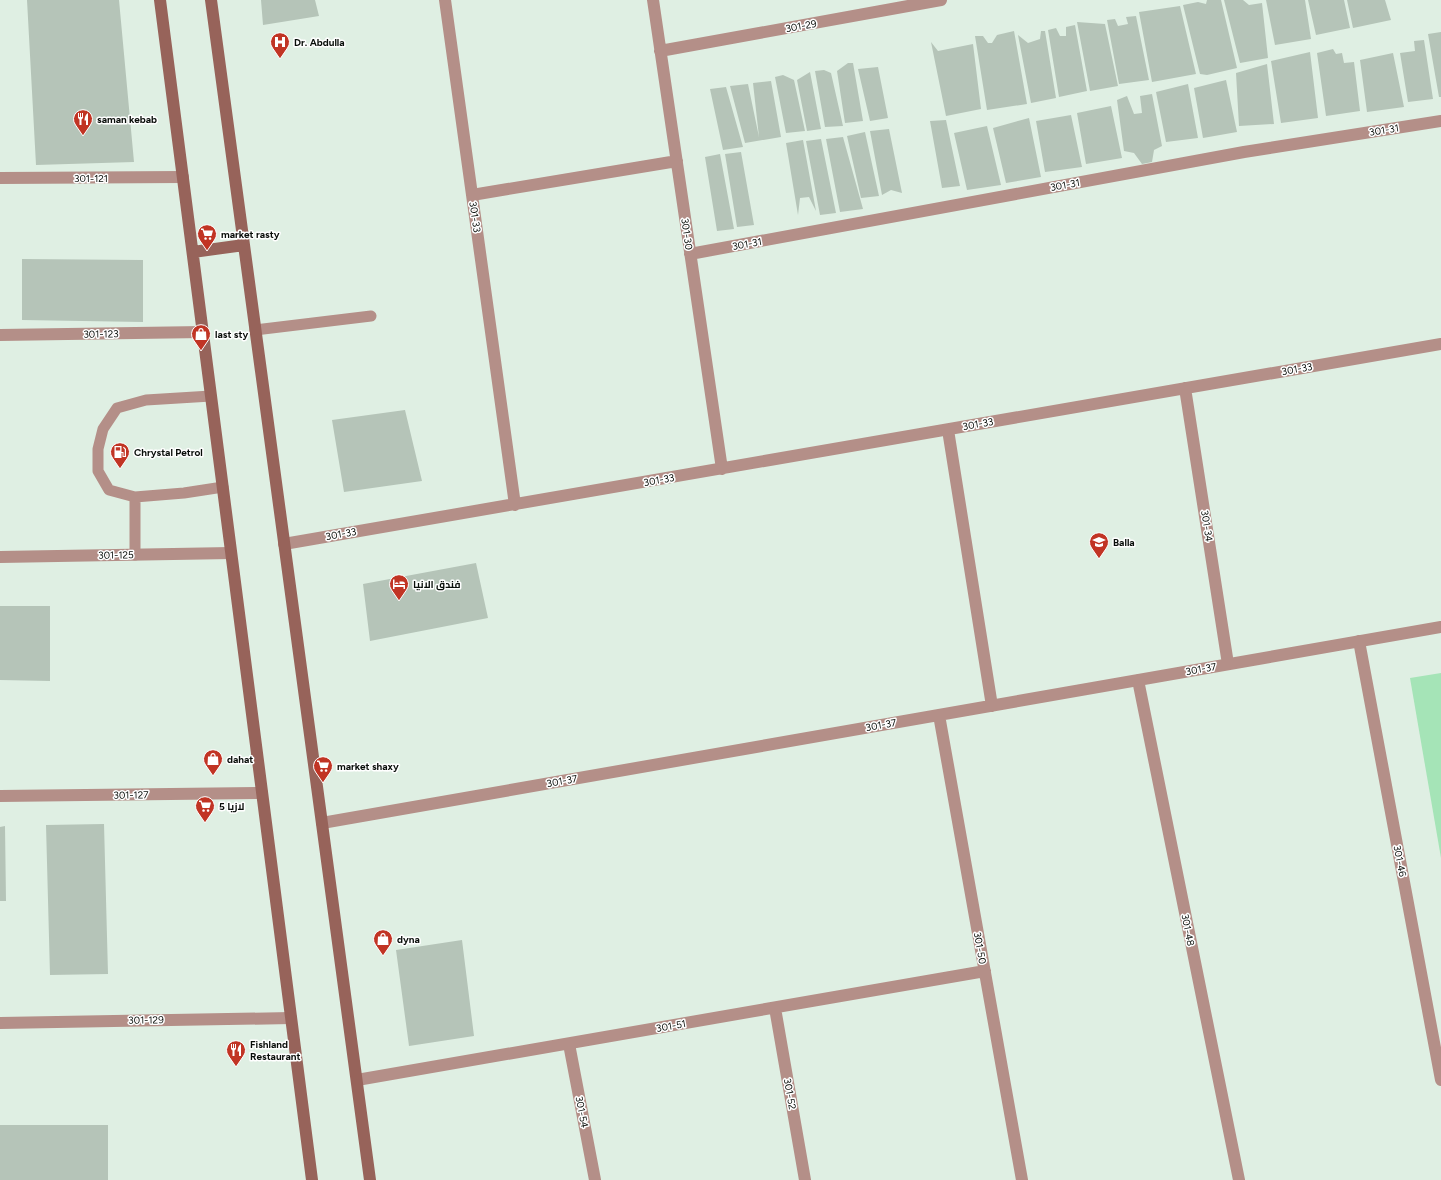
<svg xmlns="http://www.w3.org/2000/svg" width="1441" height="1180" font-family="Figtree,Cairo,sans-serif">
<rect width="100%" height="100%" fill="#dfefe3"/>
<path fill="#a5e4b7" d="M 1441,673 L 1441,858 L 1410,678 Z"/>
<path fill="#b5c4b8" d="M 27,0 L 119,0 L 134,162 L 36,165 Z
M 261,0 L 315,0 L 319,16 L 263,25 Z
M 1207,0 L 1221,0 L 1237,68 L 1207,75 L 1200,74 L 1183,5 L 1198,2 L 1206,4 Z
M 1224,0 L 1243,0 L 1249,5 L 1262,3 L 1268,58 L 1240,63 Z
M 1266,0 L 1305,0 L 1311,39 L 1275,45 Z
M 1308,0 L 1344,0 L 1350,28 L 1316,35 Z
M 1347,0 L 1385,0 L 1391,20 L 1353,28 Z
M 1180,6 L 1196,74 L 1152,82 L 1139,12 Z
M 1136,16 L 1149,80 L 1119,84 L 1107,20 L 1115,19 L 1118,26 L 1128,24 L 1126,17 Z
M 1077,22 L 1105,24 L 1118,86 L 1090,91 Z
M 1075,25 L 1087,91 L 1059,97 L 1048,30 L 1056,28 L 1060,36 L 1066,36 L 1066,27 Z
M 1014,31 L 1027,104 L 987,110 L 975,36 L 983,36 L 988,43 L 992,43 L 997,35 Z
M 1041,31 L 1045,31 L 1056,98 L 1031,103 L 1018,35 L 1028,43 L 1040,39 Z
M 1441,32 L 1441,97 L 1439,97 L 1428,34 Z
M 1424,40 L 1433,99 L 1408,102 L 1400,53 L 1415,51 L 1414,41 Z
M 931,42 L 938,51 L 973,44 L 981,109 L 946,116 Z
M 1333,49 L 1336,54 L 1342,53 L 1344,63 L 1354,62 L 1360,111 L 1326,116 L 1317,53 Z
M 1310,52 L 1318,118 L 1281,123 L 1271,61 Z
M 1393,53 L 1404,107 L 1367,112 L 1360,60 Z
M 848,63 L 853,63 L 863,121 L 845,123 L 837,71 Z
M 1267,64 L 1274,124 L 1239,126 L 1236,73 Z
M 878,67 L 888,118 L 870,121 L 858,69 Z
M 824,70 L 831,73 L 843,126 L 825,127 L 815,71 Z
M 810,72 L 821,129 L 807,131 L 797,80 Z
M 783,75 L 794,80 L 805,131 L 786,133 L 775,77 Z
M 1226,80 L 1237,132 L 1203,138 L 1194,88 Z
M 771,81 L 781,137 L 745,143 L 730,86 L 748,84 L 759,137 L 753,83 Z
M 1188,84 L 1198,138 L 1166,142 L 1156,92 Z
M 726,87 L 743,147 L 723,150 L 710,89 Z
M 1152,94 L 1162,146 L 1154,150 L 1152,162 L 1142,164 L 1134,153 L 1124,151 L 1117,100 L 1127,96 L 1134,114 L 1142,113 L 1140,96 Z
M 1111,106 L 1122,158 L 1086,164 L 1077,113 Z
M 1071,115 L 1082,167 L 1045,172 L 1036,121 Z
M 1029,118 L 1041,177 L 1006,183 L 993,128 Z
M 946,120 L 960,186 L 942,188 L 930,121 Z
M 987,126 L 1001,185 L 967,190 L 954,133 Z
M 889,129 L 902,193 L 891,190 L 882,195 L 870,131 Z
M 865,132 L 879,196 L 861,198 L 847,136 Z
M 843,137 L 863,209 L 840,212 L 826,139 Z
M 821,139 L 836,213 L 820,215 L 806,141 Z
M 803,140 L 816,211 L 809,197 L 800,198 L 798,215 L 786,143 Z
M 741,152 L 754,225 L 737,227 L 725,154 Z
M 720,154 L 734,229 L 717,231 L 705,157 Z
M 22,259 L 143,260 L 143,322 L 22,320 Z
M 405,410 L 422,481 L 344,492 L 332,420 Z
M 476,563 L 488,618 L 370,641 L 363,584 Z
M 0,606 L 50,606 L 50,681 L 0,680 Z
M 104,824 L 108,974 L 50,975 L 46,825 Z
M 5,826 L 6,901 L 0,901 L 0,827 Z
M 462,940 L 474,1036 L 409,1046 L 396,950 Z
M 0,1125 L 108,1125 L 108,1180 L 0,1180 Z"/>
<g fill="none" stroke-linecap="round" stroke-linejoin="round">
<path stroke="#b48f88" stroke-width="11" d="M 255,330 L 371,316
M 211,396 L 146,400 L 117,408 L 103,429 L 98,449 L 98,471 L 109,490 L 135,497 L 184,493 L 223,487
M 135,497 L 135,555"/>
<path stroke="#b48f88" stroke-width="12" d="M 445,0 L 515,505
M 653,0 L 722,469
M 660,51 L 941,0
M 0,178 L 183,177
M 472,195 L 677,161
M 690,254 L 1244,152 L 1441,121
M 0,335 L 203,332
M 1185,388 L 1228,664
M 948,430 L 992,706
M 284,544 L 1441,344
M 0,557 L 231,553
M 1359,641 L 1441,1080
M 1138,680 L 1239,1180
M 939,715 L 1022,1180
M 0,796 L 262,793
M 322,823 L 1441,627
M 775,1008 L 805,1180
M 0,1023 L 291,1018
M 569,1044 L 595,1180
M 357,1080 L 985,971"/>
<path stroke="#97635a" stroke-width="12" d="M 160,0 L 312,1180
M 211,0 L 370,1180
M 193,252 L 244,245"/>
</g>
<defs>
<symbol id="hospital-pin" viewBox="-11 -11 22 30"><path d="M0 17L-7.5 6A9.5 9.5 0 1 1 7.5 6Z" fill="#c13424" stroke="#fff"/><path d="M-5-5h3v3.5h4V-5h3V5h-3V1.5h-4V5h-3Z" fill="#fff"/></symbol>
<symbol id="restaurant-pin" viewBox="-11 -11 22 30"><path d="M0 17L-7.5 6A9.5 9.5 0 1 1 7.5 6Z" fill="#c13424" stroke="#fff"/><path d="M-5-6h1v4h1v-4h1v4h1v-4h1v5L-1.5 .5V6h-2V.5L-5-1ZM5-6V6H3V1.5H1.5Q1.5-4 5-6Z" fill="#fff"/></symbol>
<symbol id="supermarket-pin" viewBox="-11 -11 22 30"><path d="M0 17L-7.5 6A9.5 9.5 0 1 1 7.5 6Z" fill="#c13424" stroke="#fff"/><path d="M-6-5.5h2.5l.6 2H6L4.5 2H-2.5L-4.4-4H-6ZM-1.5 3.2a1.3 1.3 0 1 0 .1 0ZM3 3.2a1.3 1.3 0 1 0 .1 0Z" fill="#fff"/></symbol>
<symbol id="shop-pin" viewBox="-11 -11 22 30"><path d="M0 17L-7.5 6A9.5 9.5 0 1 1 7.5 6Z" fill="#c13424" stroke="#fff"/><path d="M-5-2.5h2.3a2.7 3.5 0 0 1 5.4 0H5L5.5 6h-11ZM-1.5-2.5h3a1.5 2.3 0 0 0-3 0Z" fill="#fff"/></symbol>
<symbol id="fuel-pin" viewBox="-11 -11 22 30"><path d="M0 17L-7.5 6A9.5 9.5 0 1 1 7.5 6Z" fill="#c13424" stroke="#fff"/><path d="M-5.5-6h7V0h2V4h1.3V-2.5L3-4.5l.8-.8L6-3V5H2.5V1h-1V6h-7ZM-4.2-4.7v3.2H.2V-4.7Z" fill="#fff"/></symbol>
<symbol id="school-pin" viewBox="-11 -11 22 30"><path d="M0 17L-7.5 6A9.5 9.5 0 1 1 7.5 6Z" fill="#c13424" stroke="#fff"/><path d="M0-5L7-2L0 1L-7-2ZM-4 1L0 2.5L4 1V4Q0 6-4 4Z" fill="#fff"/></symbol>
<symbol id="hotel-pin" viewBox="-11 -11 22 30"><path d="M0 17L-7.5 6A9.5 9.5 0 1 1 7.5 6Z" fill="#c13424" stroke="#fff"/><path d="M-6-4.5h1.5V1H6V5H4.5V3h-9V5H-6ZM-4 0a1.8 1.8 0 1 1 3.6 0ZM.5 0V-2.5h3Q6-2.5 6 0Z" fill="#fff"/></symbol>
</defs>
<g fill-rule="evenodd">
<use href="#hospital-pin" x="269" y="31" width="22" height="30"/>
<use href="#restaurant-pin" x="72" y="108" width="22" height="30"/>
<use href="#supermarket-pin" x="196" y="223" width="22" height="30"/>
<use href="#shop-pin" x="190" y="323" width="22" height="30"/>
<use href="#fuel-pin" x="109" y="441" width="22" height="30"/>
<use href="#school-pin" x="1088" y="531" width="22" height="30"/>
<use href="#hotel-pin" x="388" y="573" width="22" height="30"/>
<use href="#shop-pin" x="202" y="748" width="22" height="30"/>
<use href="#supermarket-pin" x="312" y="755" width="22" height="30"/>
<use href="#supermarket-pin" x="194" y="795" width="22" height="30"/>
<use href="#shop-pin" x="372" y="928" width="22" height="30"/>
<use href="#restaurant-pin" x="225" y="1039" width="22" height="30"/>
</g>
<g text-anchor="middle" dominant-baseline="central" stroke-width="3" stroke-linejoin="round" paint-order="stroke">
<g font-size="10" fill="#080d09" stroke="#fff">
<text transform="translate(801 26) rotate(-10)">301-29</text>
<text transform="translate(1384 130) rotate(-9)">301-31</text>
<text x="91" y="178">301-121</text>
<text transform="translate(1065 185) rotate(-10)">301-31</text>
<text transform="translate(475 217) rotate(82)">301-33</text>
<text transform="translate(687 234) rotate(82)">301-30</text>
<text transform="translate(747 244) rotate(-10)">301-31</text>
<text transform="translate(101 334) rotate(-1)">301-123</text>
<text transform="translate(1297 369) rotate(-10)">301-33</text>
<text transform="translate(978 424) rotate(-10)">301-33</text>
<text transform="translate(659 480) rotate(-10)">301-33</text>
<text transform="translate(1207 526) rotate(81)">301-34</text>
<text transform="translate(341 534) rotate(-10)">301-33</text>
<text transform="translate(116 555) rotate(-1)">301-125</text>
<text transform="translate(1201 669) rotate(-10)">301-37</text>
<text transform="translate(881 725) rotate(-10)">301-37</text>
<text transform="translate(562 781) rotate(-10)">301-37</text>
<text transform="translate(131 795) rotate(-1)">301-127</text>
<text transform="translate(1400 861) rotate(79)">301-46</text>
<text transform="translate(1188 930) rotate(79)">301-48</text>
<text transform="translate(980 948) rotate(80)">301-50</text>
<text transform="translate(146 1020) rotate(-1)">301-129</text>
<text transform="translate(671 1026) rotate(-10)">301-51</text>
<text transform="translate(790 1094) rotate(80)">301-52</text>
<text transform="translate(582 1112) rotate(79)">301-54</text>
</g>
<g font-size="10" font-weight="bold" fill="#080d09" stroke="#fff" text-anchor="start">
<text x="294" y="42">Dr. Abdulla</text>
<text x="97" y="119">saman kebab</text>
<text x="221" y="234">market rasty</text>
<text x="215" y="334">last sty</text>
<text x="134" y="452">Chrystal Petrol</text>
<text x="1113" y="542">Balla</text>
<text x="413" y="584">فندق الانيا</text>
<text x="227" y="759">dahat</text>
<text x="337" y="766">market shaxy</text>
<text x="219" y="806">لازیا 5</text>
<text x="397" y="939">dyna</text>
<text x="250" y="1044">Fishland<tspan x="250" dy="12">Restaurant</tspan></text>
</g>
</g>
</svg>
